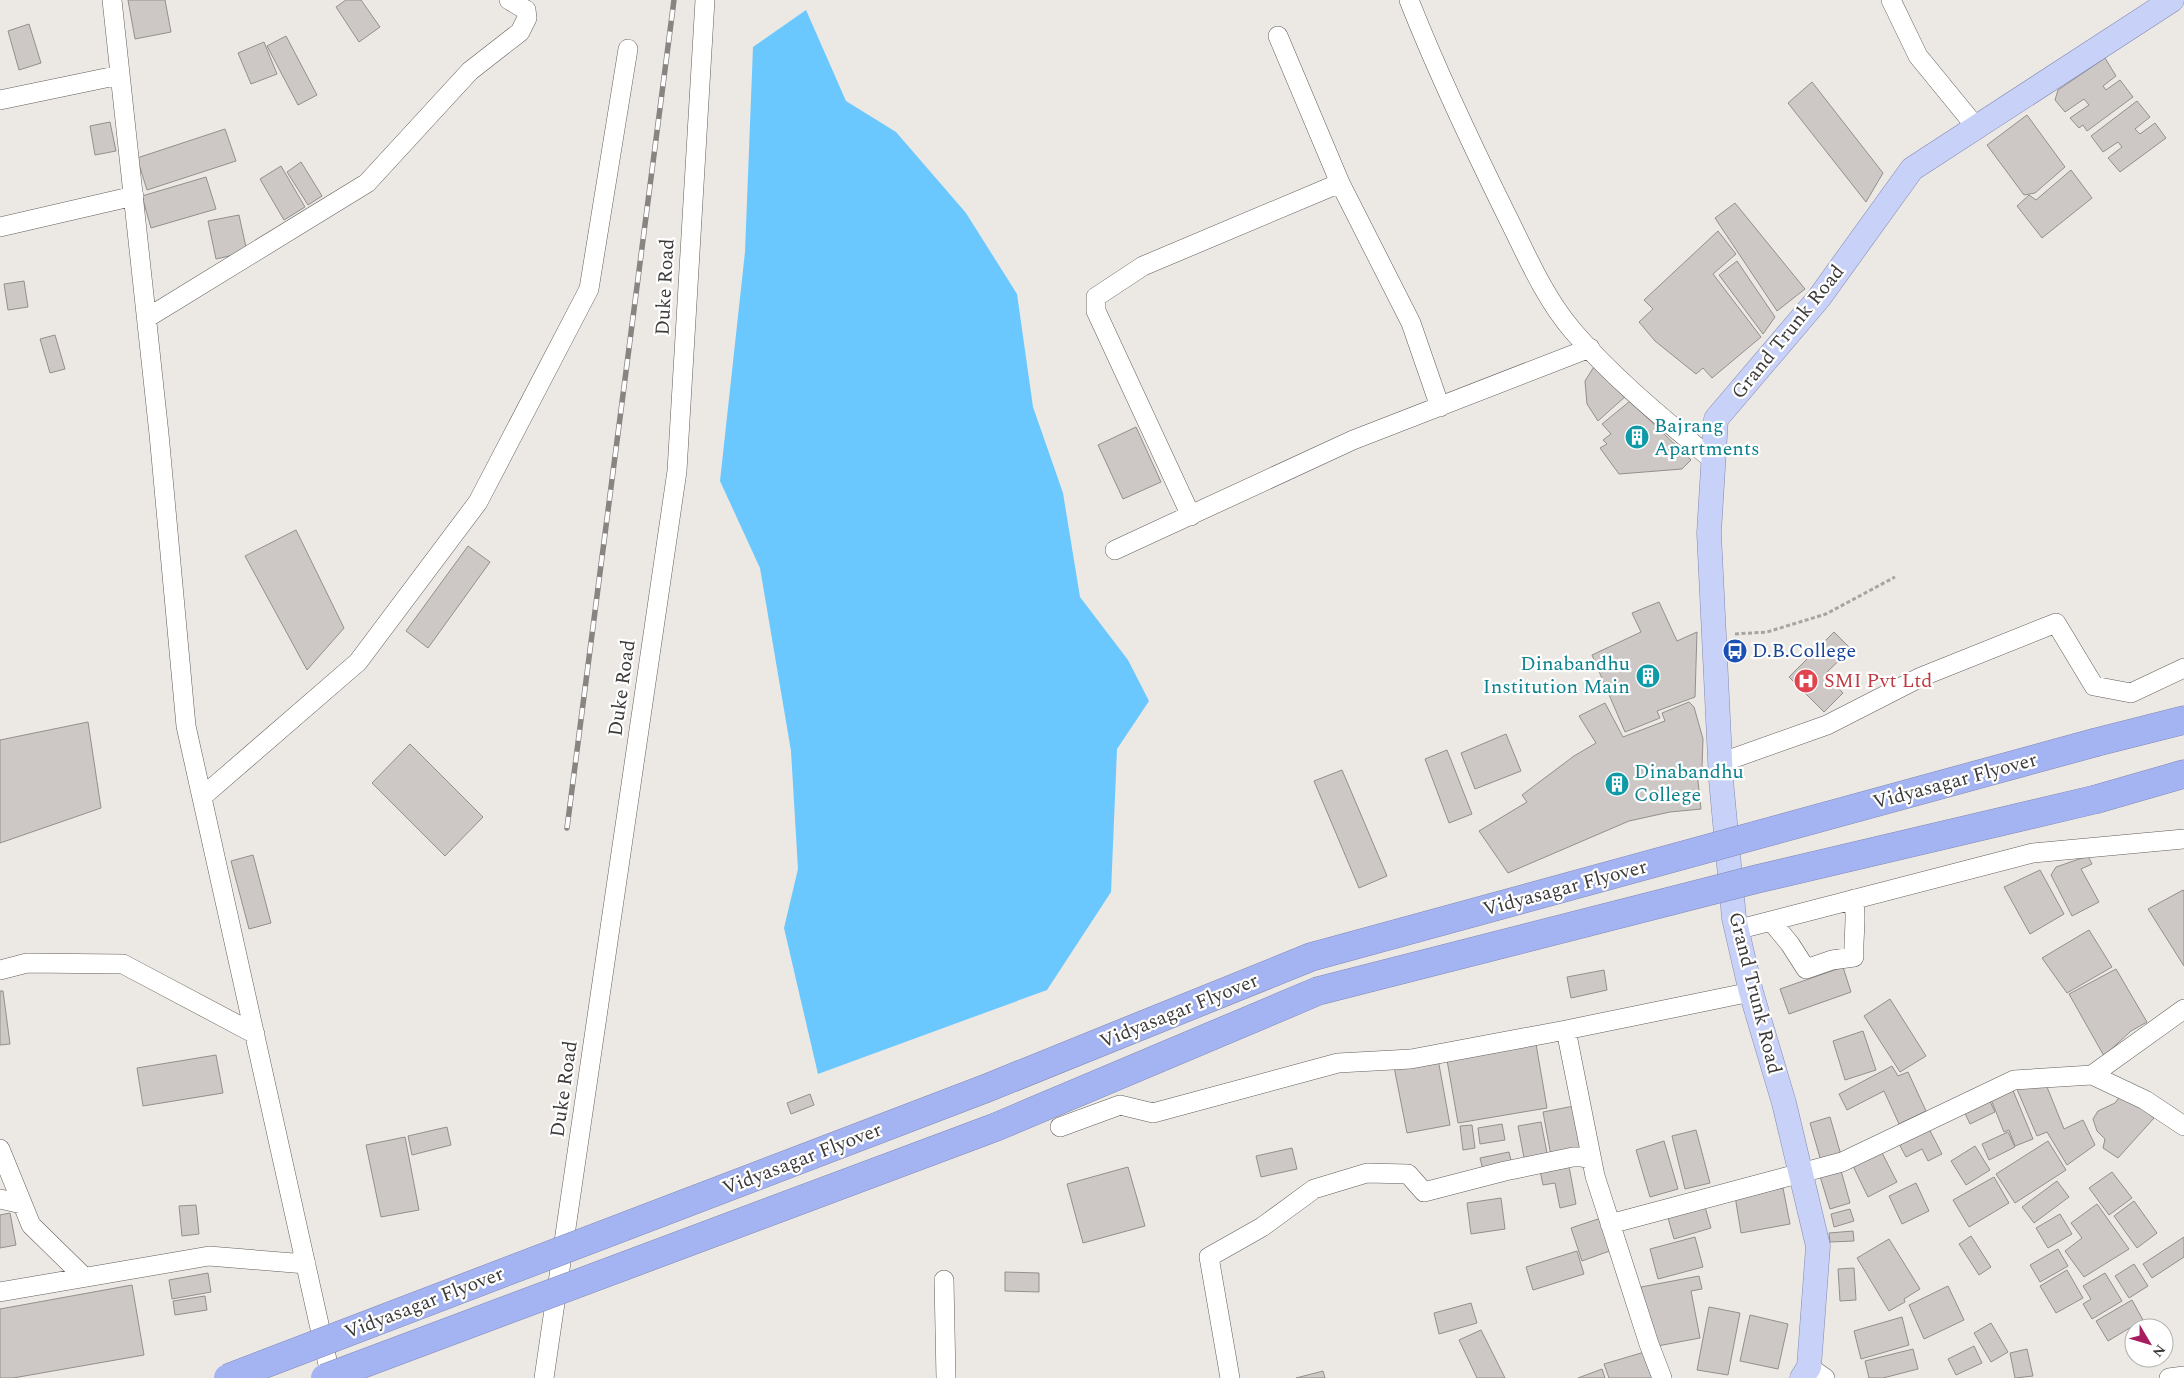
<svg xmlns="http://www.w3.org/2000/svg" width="2184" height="1378" font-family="Spectral,serif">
<rect width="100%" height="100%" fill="#ece8e4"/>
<path fill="#6ac8fe" d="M 806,10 L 846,101 L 896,132 L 966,213 L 1017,294 L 1033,407 L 1063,493 L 1080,597 L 1128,660 L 1149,701 L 1117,749 L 1111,892 L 1047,990 L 818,1074 L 784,928 L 798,869 L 791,751 L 760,568 L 720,481 L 745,252 L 753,47 Z"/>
<path fill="#cdc8c5" stroke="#938f8b" d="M 128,0 L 165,0 L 171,32 L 135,39 Z
M 346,0 L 361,0 L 380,27 L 359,42 L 336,7 Z
M 29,24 L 41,63 L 19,70 L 8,31 Z
M 286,36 L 317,95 L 298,105 L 267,46 Z
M 264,42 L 277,74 L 251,84 L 238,53 Z
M 2105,58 L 2116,76 L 2103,86 L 2106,90 L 2120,80 L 2133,97 L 2087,131 L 2083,125 L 2079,128 L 2070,118 L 2089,105 L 2084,99 L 2065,112 L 2055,100 L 2058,90 Z
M 1812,82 L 1883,173 L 1866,202 L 1788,103 Z
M 2137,101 L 2150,117 L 2135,129 L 2140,134 L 2155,123 L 2166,138 L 2120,172 L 2108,158 L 2122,147 L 2118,142 L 2103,152 L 2091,136 Z
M 2027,115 L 2065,167 L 2035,193 L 2024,195 L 1987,145 Z
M 110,122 L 116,151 L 95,155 L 90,126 Z
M 225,129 L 236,161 L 147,190 L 137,158 Z
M 301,162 L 322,196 L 308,205 L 287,172 Z
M 281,166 L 305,207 L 284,220 L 260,179 Z
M 2071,170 L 2092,198 L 2042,238 L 2017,206 L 2029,195 L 2036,200 Z
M 206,177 L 216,209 L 151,228 L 142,196 Z
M 1735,203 L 1805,289 L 1777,311 L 1715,218 Z
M 239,215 L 247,252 L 216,259 L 208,221 Z
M 1718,231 L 1736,254 L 1713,274 L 1761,337 L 1712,378 L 1703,368 L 1696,374 L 1655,341 L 1639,322 L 1653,309 L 1644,300 Z
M 1737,261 L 1775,317 L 1763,334 L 1719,275 Z
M 24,281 L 28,307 L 8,310 L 4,284 Z
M 55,335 L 65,369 L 50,373 L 40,339 Z
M 1595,365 L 1627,395 L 1598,421 L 1587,404 L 1585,381 Z
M 1630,401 L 1691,460 L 1682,469 L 1619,474 L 1600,448 L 1607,444 L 1603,440 L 1611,434 L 1602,424 Z
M 1136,427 L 1161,482 L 1123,499 L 1098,445 Z
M 296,530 L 344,628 L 307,670 L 245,556 Z
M 468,546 L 490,562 L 428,648 L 406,631 Z
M 1659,602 L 1677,641 L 1697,632 L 1695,697 L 1657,711 L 1660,718 L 1625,732 L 1592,655 L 1641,632 L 1632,613 Z
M 1834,632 L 1851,649 L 1825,674 L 1843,693 L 1824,712 L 1789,677 Z
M 1689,702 L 1694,707 L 1703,739 L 1702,767 L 1697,772 L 1701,809 L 1670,812 L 1629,821 L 1508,873 L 1479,831 L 1527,802 L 1522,795 L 1574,756 L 1596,743 L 1579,716 L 1605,703 L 1623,737 L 1665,721 L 1662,713 Z
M 88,722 L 101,808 L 0,843 L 0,740 Z
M 1506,734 L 1521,771 L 1475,789 L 1461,753 Z
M 410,744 L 483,817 L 445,856 L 372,783 Z
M 1447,750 L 1472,814 L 1449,823 L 1425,759 Z
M 1342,770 L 1387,876 L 1359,888 L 1314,781 Z
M 253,855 L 271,923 L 249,929 L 231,861 Z
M 2088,856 L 2092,864 L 2081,869 L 2099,902 L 2072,916 L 2051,875 L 2056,867 Z
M 2040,870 L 2064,914 L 2030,934 L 2004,887 Z
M 2183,890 L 2184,891 L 2184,966 L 2148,909 Z
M 2089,930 L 2112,967 L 2067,993 L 2042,958 Z
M 1843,967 L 1851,992 L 1789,1014 L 1780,989 Z
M 2116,969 L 2147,1022 L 2131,1031 L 2104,1056 L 2069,994 Z
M 1604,970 L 1607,990 L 1571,998 L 1567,977 Z
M 0,991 L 3,991 L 10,1044 L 0,1045 Z
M 1890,999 L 1926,1056 L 1900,1072 L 1864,1016 Z
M 1863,1031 L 1876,1070 L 1845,1080 L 1833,1041 Z
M 1536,1044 L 1547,1108 L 1458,1123 L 1447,1060 Z
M 216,1055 L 223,1093 L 143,1106 L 137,1068 Z
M 1438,1059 L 1450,1125 L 1407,1133 L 1394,1067 Z
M 1892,1066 L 1898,1076 L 1908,1072 L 1926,1111 L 1899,1124 L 1884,1091 L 1847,1110 L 1839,1094 Z
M 2045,1082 L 2064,1129 L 2083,1120 L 2095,1145 L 2067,1165 L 2047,1132 L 2037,1136 L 2016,1087 Z
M 2012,1088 L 2033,1139 L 2015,1146 L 2009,1130 L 2004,1132 L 1990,1097 Z
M 2123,1092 L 2154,1118 L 2118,1158 L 2103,1148 L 2105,1139 L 2097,1131 L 2093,1119 L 2098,1111 L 2115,1103 Z
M 810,1094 L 814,1105 L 791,1114 L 787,1103 Z
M 1988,1097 L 1995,1112 L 1970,1124 L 1963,1109 Z
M 1574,1106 L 1582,1150 L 1551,1156 L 1543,1112 Z
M 1830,1117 L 1841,1155 L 1821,1161 L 1810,1123 Z
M 1541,1122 L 1548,1158 L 1525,1163 L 1518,1126 Z
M 1502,1124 L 1505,1140 L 1480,1144 L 1478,1128 Z
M 1472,1125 L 1475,1148 L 1463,1150 L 1460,1126 Z
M 447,1127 L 451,1145 L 412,1155 L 408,1136 Z
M 1928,1127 L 1942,1154 L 1928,1161 L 1922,1149 L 1906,1157 L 1898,1142 Z
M 1696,1130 L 1710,1183 L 1685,1189 L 1672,1136 Z
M 2008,1132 L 2015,1147 L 1989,1160 L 1982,1144 Z
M 405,1137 L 419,1210 L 381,1217 L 366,1145 Z
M 1664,1141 L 1678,1189 L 1650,1197 L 1636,1150 Z
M 2048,1141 L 2066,1170 L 2015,1203 L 1996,1174 Z
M 1975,1146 L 1990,1170 L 1966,1185 L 1951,1161 Z
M 1879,1147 L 1897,1182 L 1868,1197 L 1851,1162 Z
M 1292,1148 L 1297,1169 L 1261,1177 L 1256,1156 Z
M 1509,1152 L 1512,1165 L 1483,1170 L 1480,1158 Z
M 1568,1161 L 1576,1204 L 1560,1208 L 1555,1183 L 1543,1185 L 1539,1166 Z
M 1128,1167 L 1145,1226 L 1083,1243 L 1067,1184 Z
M 1840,1167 L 1850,1203 L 1830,1209 L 1819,1173 Z
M 2112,1172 L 2132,1198 L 2109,1215 L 2089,1188 Z
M 1994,1177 L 2009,1203 L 1969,1227 L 1953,1200 Z
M 2057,1181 L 2069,1197 L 2034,1223 L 2022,1207 Z
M 1916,1183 L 1929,1211 L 1902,1224 L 1889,1196 Z
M 1783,1188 L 1790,1224 L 1741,1233 L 1735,1196 Z
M 1501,1198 L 1505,1229 L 1471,1234 L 1467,1203 Z
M 1703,1200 L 1711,1228 L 1674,1239 L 1666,1211 Z
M 2134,1201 L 2157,1233 L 2137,1248 L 2114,1216 Z
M 2097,1204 L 2129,1249 L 2084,1277 L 2065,1251 L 2082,1238 L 2071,1223 Z
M 196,1205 L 199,1234 L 182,1236 L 179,1206 Z
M 1850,1209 L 1854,1221 L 1834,1227 L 1831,1214 Z
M 10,1213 L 16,1245 L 0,1248 L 0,1215 Z
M 2060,1214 L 2072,1234 L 2048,1248 L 2036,1228 Z
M 1604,1217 L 1615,1249 L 1582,1261 L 1571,1228 Z
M 1853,1231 L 1854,1241 L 1830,1242 L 1829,1233 Z
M 1971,1236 L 1991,1267 L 1979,1275 L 1959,1244 Z
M 1695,1237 L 1703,1267 L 1658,1279 L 1650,1249 Z
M 2184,1237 L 2184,1257 L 2152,1278 L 2143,1264 Z
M 1889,1239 L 1920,1289 L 1904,1299 L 1905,1302 L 1889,1311 L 1857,1258 Z
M 2058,1249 L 2068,1266 L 2040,1282 L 2030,1265 Z
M 1577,1251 L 1584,1274 L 1533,1290 L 1526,1267 Z
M 2134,1264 L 2148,1286 L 2129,1298 L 2115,1276 Z
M 1854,1268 L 1856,1300 L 1840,1301 L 1838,1269 Z
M 2067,1270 L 2083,1298 L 2056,1313 L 2040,1286 Z
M 1005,1272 L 1039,1273 L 1039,1292 L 1005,1291 Z
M 208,1273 L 211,1292 L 172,1299 L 169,1280 Z
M 2105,1273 L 2122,1301 L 2092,1319 L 2083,1304 L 2091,1299 L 2083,1286 Z
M 1699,1276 L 1702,1289 L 1691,1291 L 1700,1338 L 1652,1347 L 1641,1287 Z
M 132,1285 L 144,1355 L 13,1378 L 0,1378 L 0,1309 Z
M 1948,1286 L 1964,1320 L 1924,1339 L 1909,1305 Z
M 205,1296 L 207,1310 L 175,1315 L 173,1301 Z
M 2132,1300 L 2143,1320 L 2108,1341 L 2096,1321 Z
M 1471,1303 L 1477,1323 L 1439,1334 L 1434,1313 Z
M 1709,1307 L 1740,1313 L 1728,1375 L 1697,1370 Z
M 1750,1315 L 1788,1324 L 1778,1369 L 1740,1361 Z
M 1902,1317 L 1909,1345 L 1861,1359 L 1854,1331 Z
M 1991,1323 L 2008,1352 L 1991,1362 L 1974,1333 Z
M 1481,1330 L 1505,1378 L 1477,1378 L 1459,1340 Z
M 1974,1346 L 1982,1363 L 1956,1375 L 1948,1359 Z
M 1913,1349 L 1918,1369 L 1883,1378 L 1869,1378 L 1865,1361 Z
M 2027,1349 L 2033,1376 L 2015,1378 L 2010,1353 Z
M 1648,1351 L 1656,1378 L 1609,1378 L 1604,1364 Z
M 1602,1369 L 1605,1378 L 1578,1378 Z
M 1323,1371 L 1325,1378 L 1296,1378 Z"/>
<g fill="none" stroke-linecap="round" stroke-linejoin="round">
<defs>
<path id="minor" d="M 112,0 L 159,434 L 186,726 L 331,1378
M 1409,0 C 1438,74 1472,145 1507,216 C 1527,256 1544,297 1573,331 C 1614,379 1665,420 1714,461
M 1891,0 L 1918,56 L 1976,127
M 1278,36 L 1340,183 L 1411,323 L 1440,407
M 0,100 L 120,75
M 0,227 L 134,196
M 147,318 L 367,183 L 470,71 L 520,32 L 527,18 L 526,10 L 509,0
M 1191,516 L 1096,311 L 1096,297 L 1143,266 L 1340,183
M 1115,550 L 1353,440 L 1590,348
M 1720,763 L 1827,725 L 1921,677 L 2056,623 L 2094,686 L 2131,693 L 2184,668
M 202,797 L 358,662 L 478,502 L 589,289 L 628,49
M 1771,921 L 1790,944 L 1806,969 L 1832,960 L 1854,957 C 1853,936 1857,921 1854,899
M 1736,930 L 2033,853 L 2184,839
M 0,970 L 27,963 L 123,964 L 255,1034
M 1566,1030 L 1595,1176 L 1649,1344 L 1662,1378
M 2092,1075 L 2184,1009
M 1060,1127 L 1120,1105 L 1153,1113 L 1338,1063 L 1411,1059 L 1566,1030 L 1751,992
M 0,1149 L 31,1225 L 84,1277
M 0,1199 L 22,1204
M 1610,1224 L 1842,1162 L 2014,1080 L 2092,1075 L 2145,1100 L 2184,1126
M 944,1280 L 946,1378
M 0,1292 L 209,1256 L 306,1264
M 1809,1367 L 1825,1378
M 544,1378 L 677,471 L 705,0
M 1230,1378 L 1209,1257 L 1262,1227 L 1314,1189 L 1367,1173 L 1408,1174 L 1424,1192 L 1505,1171 L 1573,1157 L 1582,1157 L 1592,1160
M 2169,1378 L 2184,1376"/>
<path id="major" d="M 1802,1378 L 1809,1367 L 1818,1246 L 1784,1103 L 1751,992 L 1734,918 L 1721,780 L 1709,533 L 1716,419 L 1819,298 L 1912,169 L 2172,0"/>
<path id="highway" d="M 2097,742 L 2184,720
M 2097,799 L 2184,774"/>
</defs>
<use href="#minor" stroke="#625e5b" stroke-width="20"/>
<use href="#major" stroke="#8089b2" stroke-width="25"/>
<use href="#highway" stroke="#8089b2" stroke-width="29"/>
<path stroke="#a7a4a1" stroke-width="3" stroke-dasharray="4 2.5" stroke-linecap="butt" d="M 1735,634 L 1767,632 L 1826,614 L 1895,577"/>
<use href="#minor" stroke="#fff" stroke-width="19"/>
<use href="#major" stroke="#c8d1f7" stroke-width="24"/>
<use href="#highway" stroke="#a4b3f2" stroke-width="28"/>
<defs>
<path id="rail" d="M 567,828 L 674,0"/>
</defs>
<use href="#rail" stroke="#878482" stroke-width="5.5"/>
<use href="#rail" stroke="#fff" stroke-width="4" stroke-dasharray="11" stroke-linecap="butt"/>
<defs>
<path id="highway-bridge" d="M 228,1378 L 987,1088 L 1311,957 L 2097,742
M 325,1378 L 996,1127 L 1318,991 L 1757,879 L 2097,799"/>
</defs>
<use href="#highway-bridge" stroke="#8089b2" stroke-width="29" stroke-linecap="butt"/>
<use href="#highway-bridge" stroke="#a4b3f2" stroke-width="28"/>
</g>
<defs>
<symbol id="building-disc" viewBox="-11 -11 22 22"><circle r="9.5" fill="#0f9aa8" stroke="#fff"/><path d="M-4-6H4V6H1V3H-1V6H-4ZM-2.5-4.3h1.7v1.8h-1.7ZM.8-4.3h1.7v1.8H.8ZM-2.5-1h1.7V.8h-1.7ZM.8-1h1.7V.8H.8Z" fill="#fff"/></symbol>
<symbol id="bus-disc" viewBox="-11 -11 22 22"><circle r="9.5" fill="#1a4fb4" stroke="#fff"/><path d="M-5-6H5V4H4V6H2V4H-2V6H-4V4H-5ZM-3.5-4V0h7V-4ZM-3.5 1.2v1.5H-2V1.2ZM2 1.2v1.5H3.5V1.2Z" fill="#fff"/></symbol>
<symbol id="hospital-disc" viewBox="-11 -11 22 22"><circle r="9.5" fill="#e0444e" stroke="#fff"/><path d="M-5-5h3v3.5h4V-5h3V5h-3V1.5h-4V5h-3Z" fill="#fff"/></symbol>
</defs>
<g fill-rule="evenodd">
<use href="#building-disc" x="1623" y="423" width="28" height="28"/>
<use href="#bus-disc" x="1721" y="637" width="28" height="28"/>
<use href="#building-disc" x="1634" y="662" width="28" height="28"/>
<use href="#hospital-disc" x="1792" y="667" width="28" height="28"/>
<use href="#building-disc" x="1603" y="770" width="28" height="28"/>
</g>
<g text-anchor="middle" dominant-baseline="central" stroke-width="4.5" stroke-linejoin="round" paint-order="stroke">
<g font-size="20" fill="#3d3b3a" stroke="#fff">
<text transform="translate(665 287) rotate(-87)">Duke Road</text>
<text transform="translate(1788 332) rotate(-51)">Grand Trunk Road</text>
<text transform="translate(622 688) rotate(-82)">Duke Road</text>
<text transform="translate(1955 781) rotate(-15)">Vidyasagar Flyover</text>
<text transform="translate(1565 888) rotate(-15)">Vidyasagar Flyover</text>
<text transform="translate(1755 993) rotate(76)">Grand Trunk Road</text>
<text transform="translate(1179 1011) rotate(-22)">Vidyasagar Flyover</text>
<text transform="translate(564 1089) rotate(-82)">Duke Road</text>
<text transform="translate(802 1159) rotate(-21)">Vidyasagar Flyover</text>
<text transform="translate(424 1303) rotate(-21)">Vidyasagar Flyover</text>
</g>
<g font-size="20" fill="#0d838f" stroke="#fff" text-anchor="start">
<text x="1654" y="426">Bajrang<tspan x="1654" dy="23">Apartments</tspan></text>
<text x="1630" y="664" text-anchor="end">Dinabandhu<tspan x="1630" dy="23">Institution Main</tspan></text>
<text x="1634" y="772">Dinabandhu<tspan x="1634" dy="23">College</tspan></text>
</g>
<g font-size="20" fill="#164399" stroke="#fff" text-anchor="start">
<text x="1752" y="651">D.B.College</text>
</g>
<g font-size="20" fill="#be3a42" stroke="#fff" text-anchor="start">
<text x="1824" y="681">SMI Pvt Ltd</text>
</g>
</g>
<g transform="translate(2149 1343) rotate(128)"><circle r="24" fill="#ffffff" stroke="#b1b1b0"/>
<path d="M0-4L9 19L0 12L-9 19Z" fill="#a71b5f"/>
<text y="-8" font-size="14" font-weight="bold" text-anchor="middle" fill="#3d3b3a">N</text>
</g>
</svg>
